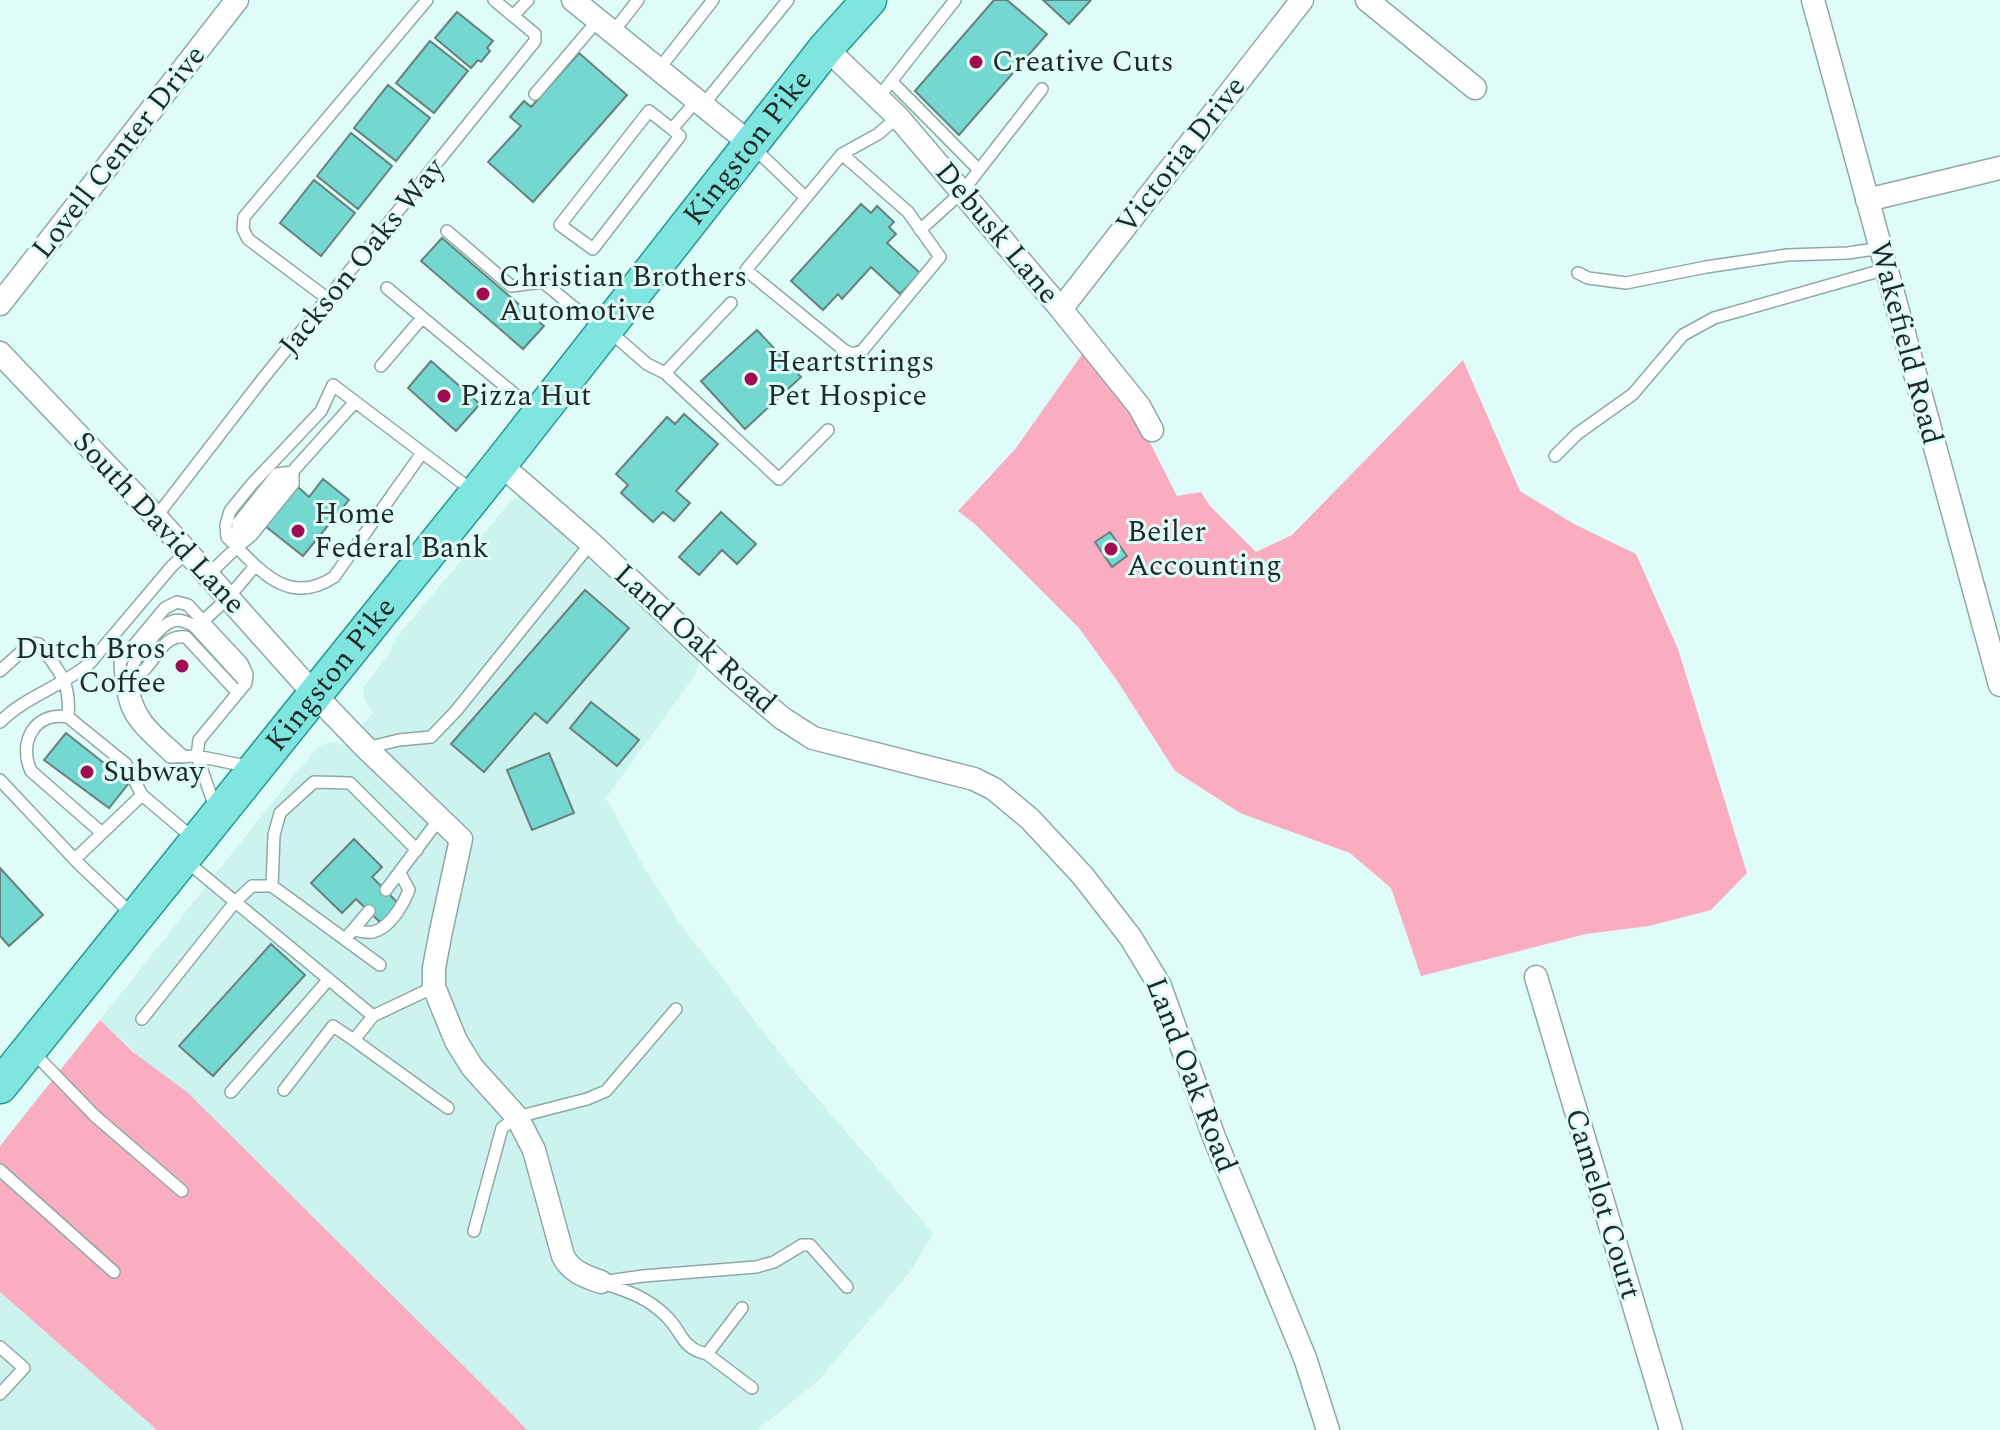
<svg xmlns="http://www.w3.org/2000/svg" width="2000" height="1430" font-family="Spectral,serif">
<rect width="100%" height="100%" fill="#e0fcf9"/>
<path fill="#cdf3ef" d="M 520,495 L 530,500 L 695,652 L 699,662 L 693,678 L 606,798 L 644,867 L 678,921 L 793,1070 L 933,1233 L 910,1272 L 818,1381 L 757,1430 L 527,1430 L 311,1214 L 100,1020 L 294,775 L 319,746 L 330,742 L 345,745 L 373,713 L 364,699 L 363,687 L 391,652 L 392,643 L 511,501 Z
M 0,1292 L 157,1430 L 0,1430 Z"/>
<path fill="#faacc1" d="M 1083,353 L 1140,423 L 1177,496 L 1201,492 L 1210,506 L 1256,552 L 1292,535 L 1463,360 L 1520,491 L 1574,524 L 1636,554 L 1678,649 L 1747,873 L 1711,910 L 1649,926 L 1586,934 L 1421,976 L 1391,888 L 1350,853 L 1240,813 L 1175,771 L 1118,682 L 1079,628 L 976,525 L 958,511 L 1016,448 Z
M 100,1020 L 133,1052 L 187,1092 L 509,1411 L 527,1430 L 157,1430 L 0,1292 L 0,1146 Z"/>
<path fill="#74d8d1" stroke="#67817e" stroke-width="2" d="M 994,0 L 1007,0 L 1047,34 L 959,135 L 915,91 Z
M 1043,0 L 1091,0 L 1069,24 Z
M 457,12 L 493,41 L 487,48 L 490,51 L 481,62 L 478,60 L 471,68 L 435,38 Z
M 430,41 L 468,71 L 434,113 L 396,83 Z
M 579,53 L 627,95 L 533,202 L 488,162 L 521,126 L 510,117 L 524,101 L 531,107 Z
M 388,85 L 430,118 L 396,161 L 354,128 Z
M 351,133 L 392,166 L 358,209 L 317,176 Z
M 314,180 L 355,213 L 321,256 L 280,223 Z
M 861,204 L 871,213 L 877,206 L 894,222 L 889,227 L 896,234 L 887,243 L 920,273 L 900,294 L 871,267 L 842,299 L 838,294 L 823,310 L 791,281 Z
M 442,238 L 544,326 L 523,349 L 421,261 Z
M 757,330 L 801,377 L 745,429 L 701,381 Z
M 431,361 L 480,404 L 456,431 L 408,388 Z
M 684,414 L 718,444 L 676,491 L 690,503 L 674,521 L 663,512 L 653,522 L 621,493 L 628,485 L 616,474 L 667,417 L 675,424 Z
M 323,479 L 349,500 L 303,556 L 241,507 L 262,481 L 287,500 L 298,487 L 309,497 Z
M 721,512 L 756,544 L 737,564 L 722,550 L 699,575 L 679,557 Z
M 1110,532 L 1127,556 L 1112,567 L 1095,542 Z
M 585,590 L 629,628 L 547,723 L 535,713 L 484,772 L 451,744 Z
M 591,702 L 639,740 L 617,766 L 570,728 Z
M 66,733 L 129,783 L 109,808 L 44,760 Z
M 549,753 L 574,813 L 532,830 L 507,770 Z
M 354,839 L 382,867 L 372,877 L 400,905 L 382,924 L 356,899 L 342,913 L 311,883 Z
M 0,868 L 43,915 L 9,946 L 0,936 Z
M 271,944 L 305,975 L 213,1076 L 179,1046 Z"/>
<g fill="none" stroke-linecap="round" stroke-linejoin="round">
<defs>
<path id="service" d="M 513,16 L 528,0
M 613,32 L 638,0
M 659,69 L 713,0
M 891,81 L 979,170
M 535,94 L 598,20
M 878,98 L 955,0
M 703,105 L 788,0
M 672,129 L 680,136 L 593,249 L 560,225 L 649,111 L 672,129 L 697,100
M 752,146 L 805,197
M 842,154 L 908,212 L 940,257 L 862,351 L 852,354 L 844,350 L 746,270 L 842,154 L 878,134 L 898,117
M 920,230 L 962,192 L 1042,89
M 447,231 L 511,286 L 543,282 L 572,306 L 607,329 L 647,364 L 665,373 L 779,479 L 828,430
M 1578,273 L 1588,278 L 1626,283 L 1706,267 L 1787,255 L 1848,253 L 1881,248
M 387,288 L 536,412
M 328,299 L 248,239 L 243,229 L 244,217 L 427,0
M 381,366 L 422,318
M 665,373 L 731,303
M 422,453 L 334,577 C 287,608 258,568 227,537 L 226,525 L 230,511 L 252,484 L 321,411 L 333,385 L 473,491
M 1555,456 L 1577,434 L 1633,394 L 1683,335 L 1714,318 L 1886,269
M 156,517 L 261,381 L 535,41 L 535,34 L 494,0
M 237,540 L 238,523 L 277,474 L 292,472
M 237,547 L 244,530 L 284,481 L 355,402
M 208,575 L 237,547 L 251,536 L 293,484 L 293,472
M 203,621 L 228,598 L 255,566
M 0,671 L 31,643 L 39,644 C 59,671 71,681 68,717
M 132,679 C 132,677 132,668 133,666 C 136,654 162,624 173,621 C 181,619 186,622 193,625 L 246,683
M 0,722 C 26,696 63,686 90,663 L 172,566 L 187,552
M 366,748 L 399,740 L 431,737 L 456,711 L 591,543
M 184,757 C 157,731 135,720 132,679 C 137,675 143,672 147,667 C 159,653 166,634 186,637 L 238,693
M 0,780 L 79,864 L 134,916
M 215,807 L 197,756 L 199,740 L 246,683 L 247,674 L 242,663 L 188,605 L 177,602 L 165,608 L 120,662 C 122,717 133,721 170,757 L 197,756 L 251,767
M 102,833 L 31,771 C 18,743 34,711 68,717 L 126,764 L 142,795 L 193,838
M 75,859 L 142,795
M 186,861 L 373,1016 L 354,1040 L 448,1108
M 272,886 L 274,835 L 280,813 L 314,782 L 350,783 L 417,850
M 386,890 L 440,818
M 353,930 L 369,911
M 345,939 L 353,930 C 359,931 368,933 373,932 C 390,928 403,905 409,890 L 400,873
M 373,1016 L 434,987
M 142,1019 L 235,902 L 252,886 L 272,886 L 380,965
M 33,1052 L 95,1116 L 182,1191
M 284,1090 L 333,1026 L 354,1040
M 231,1092 L 329,979
M 0,1170 L 114,1272
M 474,1231 L 502,1128 L 517,1117 L 587,1099 L 606,1091 L 676,1009
M 601,1282 L 643,1276 L 756,1267 L 774,1262 L 802,1245 L 810,1245 L 847,1287
M 606,1284 C 630,1292 648,1298 667,1317 C 683,1333 681,1348 707,1354 L 742,1308
M 0,1347 L 24,1368 L 0,1394
M 707,1354 L 752,1388"/>
<path id="minor" d="M 573,0 L 752,145
M 1367,0 L 1475,88
M 1813,0 L 2000,685
M 826,48 L 898,117 L 1061,309 L 1139,406 L 1152,430
M 1867,200 L 2000,168
M 0,304 L 237,0
M 1061,309 L 1302,0
M 0,353 L 156,517 L 315,695 L 366,748 L 461,839 L 441,931 L 434,968 L 434,987 L 456,1041 L 472,1067 L 517,1117 L 534,1150 L 563,1256 C 571,1272 585,1276 601,1282
M 500,464 L 591,543 L 730,674 L 782,718 L 813,738 L 974,779 L 994,789 L 1030,819 L 1083,876 L 1131,938 L 1160,986 L 1214,1137 L 1305,1358 L 1328,1430
M 1536,977 L 1671,1430"/>
<g id="primary">
<path id="s1" d="M 0,1086 L 500,464 L 826,48 L 869,0"/>
</g>
</defs>
<use href="#service" stroke="#8ea8a6" stroke-width="14"/>
<use href="#minor" stroke="#8ea8a6" stroke-width="25"/>
<use href="#primary" stroke="#269791" stroke-width="37"/>
<use href="#service" stroke="#fff" stroke-width="11"/>
<use href="#minor" stroke="#fff" stroke-width="22"/>
<use href="#primary" stroke="#80e4df" stroke-width="34"/>
</g>
<g fill="#a00b51" stroke="#e0fcf9" stroke-width="3">
<circle cx="976" cy="62" r="8"/>
<circle cx="483" cy="294" r="8"/>
<circle cx="751" cy="379" r="8"/>
<circle cx="444" cy="396" r="8"/>
<circle cx="298" cy="531" r="8"/>
<circle cx="1111" cy="549" r="8"/>
<circle cx="182" cy="666" r="8"/>
<circle cx="87" cy="772" r="8"/>
</g>
<g text-anchor="middle" dominant-baseline="central" stroke-width="6" stroke-linejoin="round" paint-order="stroke">
<g font-size="30" fill="#1e2928" stroke="#e0fcf9" text-anchor="start">
<text x="992" y="62">Creative Cuts</text>
<text x="499" y="277">Christian Brothers<tspan x="499" dy="34">Automotive</tspan></text>
<text x="767" y="362">Heartstrings<tspan x="767" dy="34">Pet Hospice</tspan></text>
<text x="460" y="396">Pizza Hut</text>
<text x="314" y="514">Home<tspan x="314" dy="34">Federal Bank</tspan></text>
<text x="1127" y="532">Beiler<tspan x="1127" dy="34">Accounting</tspan></text>
<text x="166" y="649" text-anchor="end">Dutch Bros<tspan x="166" dy="34">Coffee</tspan></text>
<text x="103" y="772">Subway</text>
</g>
<g font-size="30" fill="#1e2928" stroke="#e0fcf9">
<text stroke="none"><textPath href="#s1" startOffset="1200">Kingston Pike</textPath></text>
<text transform="translate(119 152) rotate(-52)">Lovell Center Drive</text>
<text transform="translate(1181 155) rotate(-52)">Victoria Drive</text>
<text transform="translate(997 233) rotate(50)">Debusk Lane</text>
<text transform="translate(362 257) rotate(-51)">Jackson Oaks Way</text>
<text transform="translate(1906 343) rotate(75)">Wakefield Road</text>
<text transform="translate(159 523) rotate(47)">South David Lane</text>
<text transform="translate(695 639) rotate(42)">Land Oak Road</text>
<text stroke="none"><textPath href="#s1" startOffset="528">Kingston Pike</textPath></text>
<text transform="translate(1191 1075) rotate(69)">Land Oak Road</text>
<text transform="translate(1603 1204) rotate(73)">Camelot Court</text>
</g>
</g>
</svg>
